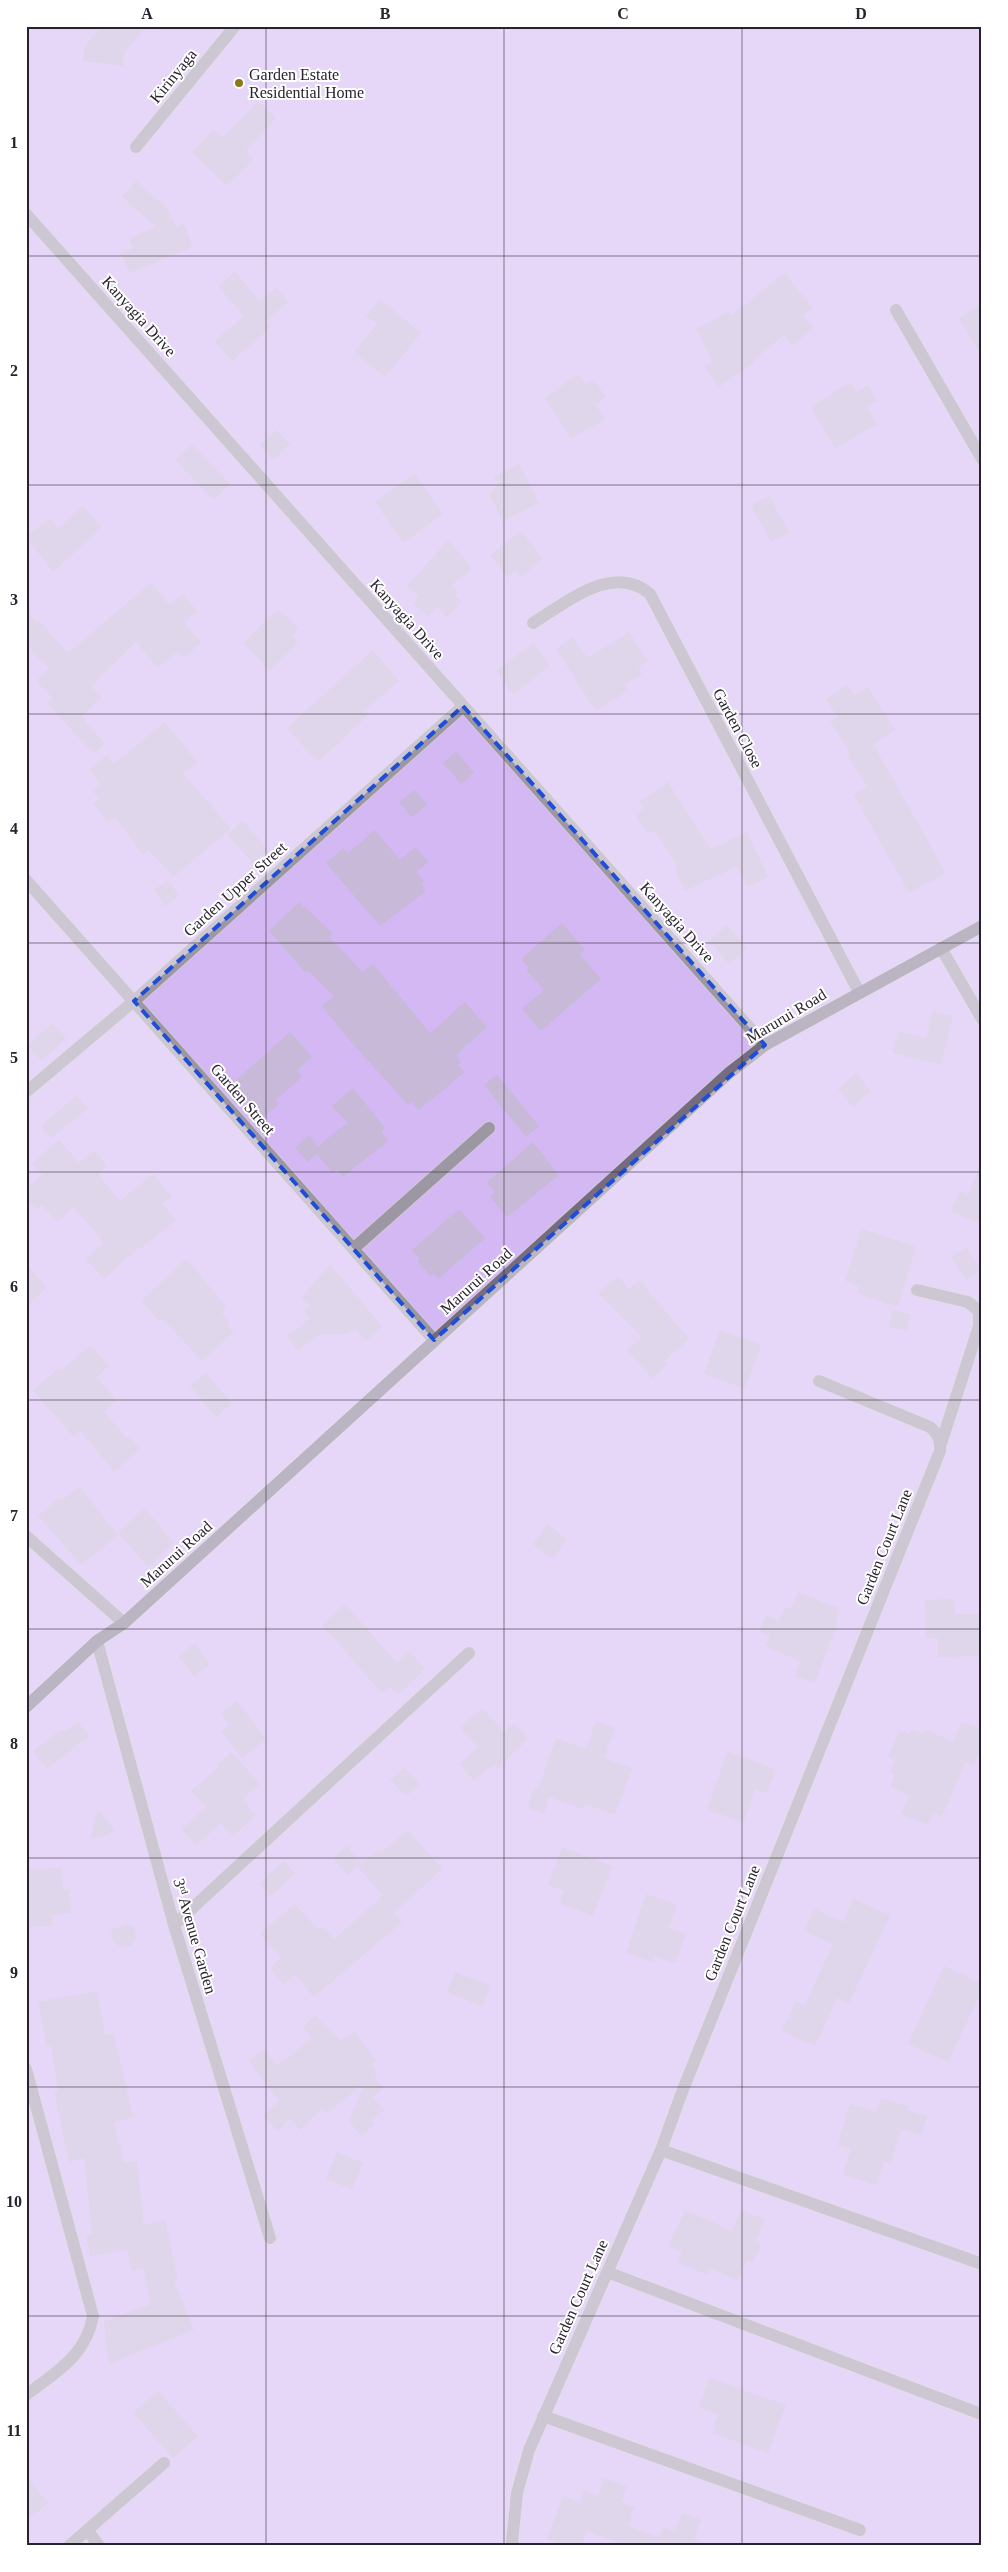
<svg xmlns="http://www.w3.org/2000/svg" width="1008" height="2572" font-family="'Times New Roman',serif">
<rect width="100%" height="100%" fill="#f4eefb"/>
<path fill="#d4b8f4" d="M 26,26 L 982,26 L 982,2546 L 26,2546 Z"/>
<path fill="#c7b9d7" d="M 101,26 L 146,26 L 124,53 L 123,66 L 83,61 L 84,48 Z
M 258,101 L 276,118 L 246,150 L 254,159 L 227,186 L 192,152 L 213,130 L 222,138 Z
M 136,181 L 168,209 L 176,227 L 184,224 L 193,247 L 129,273 L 121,253 L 133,248 L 129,238 L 156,227 L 122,197 Z
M 235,272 L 260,301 L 276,288 L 288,302 L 265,322 L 270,328 L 232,361 L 215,341 L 244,316 L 218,286 Z
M 784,273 L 813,308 L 803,315 L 814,328 L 792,346 L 784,335 L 753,360 L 755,362 L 719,387 L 704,366 L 712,360 L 696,329 L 729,312 L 731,316 Z
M 380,299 L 421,333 L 385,377 L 354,352 L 377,324 L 366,316 Z
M 982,304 L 982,357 L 959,318 Z
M 578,374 L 586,385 L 594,380 L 606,397 L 595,405 L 605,418 L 593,428 L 591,427 L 571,439 L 545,398 Z
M 850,383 L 856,392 L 868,385 L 877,400 L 866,406 L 877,424 L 835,448 L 811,407 Z
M 276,430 L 290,444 L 273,460 L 260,445 Z
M 192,444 L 230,484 L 214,500 L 175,460 Z
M 519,464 L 539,503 L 503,521 L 489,494 L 499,483 L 493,477 Z
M 415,474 L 443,514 L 403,543 L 375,502 Z
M 769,496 L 789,532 L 771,542 L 751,506 Z
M 82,506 L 102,527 L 53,572 L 26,537 L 50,518 L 58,529 Z
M 521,531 L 543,559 L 520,577 L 515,571 L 507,577 L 490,555 Z
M 449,539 L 472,570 L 451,585 L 458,592 L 455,595 L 462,601 L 448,617 L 437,607 L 428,617 L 413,603 L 419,597 L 407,586 Z
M 151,583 L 169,605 L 183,594 L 197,611 L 184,622 L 201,643 L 183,658 L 178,651 L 158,668 L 136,642 L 91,686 L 102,698 L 81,716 L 105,744 L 94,754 L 47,703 L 53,698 L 36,681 L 49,669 L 26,644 L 26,610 L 37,623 L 39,621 L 68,653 Z
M 278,609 L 299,629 L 292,636 L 298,642 L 270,671 L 243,643 Z
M 629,632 L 648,661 L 638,668 L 642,674 L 625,684 L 629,690 L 596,711 L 556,649 L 572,637 L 588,658 Z
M 534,643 L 550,666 L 513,694 L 496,671 Z
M 373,650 L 399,681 L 363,712 L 367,716 L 318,762 L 287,728 Z
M 848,685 L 854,695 L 868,687 L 895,730 L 873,744 L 946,873 L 909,893 L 854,795 L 867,787 L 847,754 L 850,752 L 830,721 L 838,717 L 826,699 Z
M 165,722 L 197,762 L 183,773 L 231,829 L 173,877 L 149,850 L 143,855 L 115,817 L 108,823 L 93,803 L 99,799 L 93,791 L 101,785 L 89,769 L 107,755 L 114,764 Z
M 456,751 L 474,772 L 461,784 L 443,763 Z
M 668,782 L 711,850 L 747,832 L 768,877 L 747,887 L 737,866 L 685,891 L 674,867 L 678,866 L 654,830 L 648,834 L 635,815 L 644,808 L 639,802 Z
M 415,790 L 427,805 L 412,817 L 399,802 Z
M 243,821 L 268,850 L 253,863 L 227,835 Z
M 375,830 L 400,860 L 416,847 L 428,862 L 416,872 L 424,881 L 421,884 L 426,891 L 380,926 L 326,863 L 343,848 L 348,853 Z
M 168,880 L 179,896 L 165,906 L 154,890 Z
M 299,902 L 333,933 L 329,937 L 363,972 L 373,964 L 430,1033 L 465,1002 L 487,1027 L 456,1055 L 461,1062 L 458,1065 L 465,1072 L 419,1110 L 411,1102 L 408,1105 L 345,1035 L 322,1006 L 334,996 L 308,971 L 306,973 L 269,931 Z
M 562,923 L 585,950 L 580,954 L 601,979 L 541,1031 L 522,1009 L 544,990 L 526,970 L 529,968 L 521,959 Z
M 727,925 L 747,949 L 729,964 L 709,941 Z
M 933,1011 L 953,1016 L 941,1065 L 893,1053 L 899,1031 L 926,1038 Z
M 52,1023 L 66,1038 L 42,1061 L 28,1046 Z
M 290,1032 L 312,1057 L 297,1070 L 302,1077 L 276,1100 L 279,1104 L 263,1117 L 233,1083 Z
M 856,1073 L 871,1091 L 853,1107 L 838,1089 Z
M 497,1075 L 539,1126 L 526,1137 L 484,1085 Z
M 353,1088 L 385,1128 L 381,1132 L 388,1141 L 343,1177 L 337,1170 L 332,1173 L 317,1154 L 308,1162 L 295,1148 L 309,1135 L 318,1146 L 347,1123 L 332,1106 Z
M 77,1095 L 88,1108 L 51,1138 L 41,1126 Z
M 59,1140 L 79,1163 L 94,1150 L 107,1166 L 98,1174 L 120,1201 L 153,1174 L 172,1197 L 162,1204 L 176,1220 L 140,1249 L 139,1247 L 104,1279 L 86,1259 L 104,1243 L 74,1207 L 57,1222 L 42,1205 L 37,1210 L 26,1198 L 26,1189 L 42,1175 L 32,1163 Z
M 533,1142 L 559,1175 L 507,1217 L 490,1197 L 495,1193 L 487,1182 Z
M 982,1163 L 982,1224 L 951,1211 L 960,1191 L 968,1194 Z
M 459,1209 L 485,1238 L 438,1279 L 433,1273 L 430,1276 L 418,1262 L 420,1259 L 412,1250 Z
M 861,1229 L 916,1246 L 898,1307 L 857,1293 L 859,1286 L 845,1281 Z
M 966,1247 L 981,1270 L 966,1280 L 951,1257 Z
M 186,1259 L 227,1307 L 221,1312 L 230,1322 L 227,1325 L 234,1332 L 202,1361 L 162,1318 L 159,1321 L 141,1301 Z
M 26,1264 L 47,1287 L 26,1307 Z
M 330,1264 L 382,1326 L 366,1341 L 355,1328 L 347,1334 L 318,1335 L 298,1351 L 287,1336 L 310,1318 L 304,1311 L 310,1306 L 301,1298 Z
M 618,1276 L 629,1289 L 639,1280 L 689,1339 L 664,1361 L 668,1364 L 652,1378 L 627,1350 L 642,1337 L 598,1293 Z
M 892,1310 L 910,1314 L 906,1331 L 889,1327 Z
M 720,1330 L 761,1345 L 745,1389 L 704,1374 Z
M 90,1345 L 109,1366 L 96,1377 L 116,1400 L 104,1411 L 126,1438 L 129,1436 L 140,1449 L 114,1472 L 81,1431 L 74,1437 L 33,1391 L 58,1368 L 61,1371 Z
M 206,1373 L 232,1403 L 216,1417 L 190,1386 Z
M 79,1487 L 118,1535 L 81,1565 L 38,1516 L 60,1498 L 62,1500 Z
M 144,1508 L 174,1543 L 148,1567 L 118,1533 Z
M 548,1524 L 567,1540 L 552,1559 L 533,1544 Z
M 798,1592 L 838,1608 L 837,1623 L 815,1683 L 795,1676 L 800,1661 L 765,1646 L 770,1636 L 759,1632 L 766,1616 L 778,1621 L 785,1607 L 791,1609 Z
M 954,1599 L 955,1614 L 982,1614 L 982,1656 L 938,1657 L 938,1638 L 926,1638 L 925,1600 Z
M 345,1604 L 397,1663 L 409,1651 L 425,1669 L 398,1695 L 390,1686 L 382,1693 L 322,1625 Z
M 195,1643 L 210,1664 L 194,1677 L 178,1656 Z
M 237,1701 L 266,1739 L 242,1759 L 221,1731 L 229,1725 L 221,1714 Z
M 482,1708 L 504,1732 L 514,1723 L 528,1739 L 497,1768 L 494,1764 L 474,1781 L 459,1764 L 478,1747 L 460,1728 Z
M 596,1721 L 615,1728 L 604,1758 L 632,1768 L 615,1815 L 585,1804 L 583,1809 L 549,1797 L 544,1814 L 527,1808 L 534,1787 L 538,1789 L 556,1738 L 586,1749 Z
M 78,1722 L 89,1736 L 47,1769 L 33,1751 L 62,1729 L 65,1732 Z
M 961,1722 L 982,1729 L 982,1743 L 974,1765 L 965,1762 L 942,1817 L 933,1812 L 928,1825 L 901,1814 L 909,1795 L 890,1787 L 895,1774 L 890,1772 L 895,1760 L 888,1757 L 900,1730 L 909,1734 L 912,1729 L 923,1734 L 924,1729 L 954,1742 Z
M 231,1752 L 260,1784 L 242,1799 L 256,1815 L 233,1836 L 221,1823 L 196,1845 L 182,1829 L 206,1807 L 191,1791 L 219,1767 L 217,1765 Z
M 727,1752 L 776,1769 L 767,1793 L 755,1789 L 744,1822 L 707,1810 Z
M 404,1767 L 420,1784 L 406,1796 L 390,1780 Z
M 98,1809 L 115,1831 L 105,1836 L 90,1839 Z
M 408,1830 L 442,1869 L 394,1913 L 402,1922 L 314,1997 L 295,1975 L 284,1985 L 270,1968 L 281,1958 L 260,1934 L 295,1904 L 318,1930 L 323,1926 L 334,1939 L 383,1896 L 358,1867 L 378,1850 L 381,1853 Z
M 347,1846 L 361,1864 L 347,1875 L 333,1858 Z
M 562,1847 L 612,1866 L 593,1916 L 559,1903 L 564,1891 L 548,1885 Z
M 283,1861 L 295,1873 L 271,1896 L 259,1884 Z
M 61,1867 L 63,1891 L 69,1890 L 71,1913 L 52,1915 L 53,1925 L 26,1928 L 26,1871 Z
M 646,1894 L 677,1905 L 669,1928 L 686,1934 L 675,1963 L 654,1956 L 652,1962 L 626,1953 Z
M 853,1899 L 890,1915 L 849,2003 L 837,1998 L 815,2046 L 782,2031 L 796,2001 L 805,2005 L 833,1944 L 804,1931 L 814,1909 L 843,1922 Z
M 126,1924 L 134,1927 L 137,1938 L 131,1946 L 121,1947 L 113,1941 L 111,1930 Z
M 944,1966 L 982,1984 L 982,1990 L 948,2062 L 908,2044 Z
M 455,1972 L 490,1985 L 482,2006 L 447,1992 Z
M 97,1991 L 105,2035 L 114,2033 L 133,2118 L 114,2122 L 124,2163 L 137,2161 L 144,2225 L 165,2220 L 178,2280 L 174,2281 L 194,2330 L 108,2364 L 104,2322 L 151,2304 L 143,2268 L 132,2271 L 127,2249 L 90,2257 L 86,2235 L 92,2234 L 84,2158 L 69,2162 L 54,2092 L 58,2091 L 51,2046 L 47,2047 L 38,2002 Z
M 315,2015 L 341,2041 L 354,2031 L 376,2060 L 371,2064 L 378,2073 L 374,2076 L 383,2088 L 373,2097 L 384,2111 L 372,2120 L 375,2124 L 361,2136 L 349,2121 L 365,2083 L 326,2114 L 322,2109 L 300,2130 L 290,2119 L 278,2131 L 263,2116 L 279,2101 L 249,2061 L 263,2049 L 277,2066 L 312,2038 L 303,2027 Z
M 881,2098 L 908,2106 L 907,2110 L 927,2116 L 921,2135 L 901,2129 L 891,2163 L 884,2161 L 877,2185 L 843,2175 L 851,2149 L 837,2145 L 850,2104 L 876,2112 Z
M 337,2152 L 363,2163 L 352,2189 L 326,2179 Z
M 685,2210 L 732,2231 L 741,2210 L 765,2219 L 756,2242 L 761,2244 L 753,2262 L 747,2260 L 737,2280 L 710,2268 L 707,2275 L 678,2262 L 682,2252 L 668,2246 Z
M 709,2378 L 786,2405 L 768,2453 L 712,2433 L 718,2414 L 699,2407 Z
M 158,2391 L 198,2436 L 173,2458 L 133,2413 Z
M 26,2476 L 48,2503 L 26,2521 Z
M 604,2478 L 627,2486 L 621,2502 L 635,2507 L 628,2526 L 659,2538 L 663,2527 L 675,2531 L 682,2513 L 701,2520 L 694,2538 L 709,2546 L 627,2546 L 587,2531 L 582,2546 L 566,2546 L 547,2539 L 563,2496 L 580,2502 L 584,2491 L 598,2496 Z"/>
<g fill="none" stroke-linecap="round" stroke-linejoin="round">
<defs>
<path id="street" d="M 136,147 L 235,26
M 26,214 L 765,1045
M 896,310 L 982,459
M 533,623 C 566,603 613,562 650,594 L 859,992
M 26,880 L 434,1340
M 941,948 L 982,1019
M 26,1092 L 134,1001 L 463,706
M 353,1249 L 489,1128
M 917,1290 L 968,1302 L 979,1311 L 979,1326 L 940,1447
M 26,1536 L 124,1623
M 97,1641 L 174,1925 L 270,2238
M 174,1925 L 469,1653
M 26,2069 L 93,2316 C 86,2356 56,2372 26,2395
M 661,2150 L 982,2264
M 607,2272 L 981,2414
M 543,2416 L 860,2530
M 88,2531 L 99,2546
M 69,2546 L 164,2463
M 514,2546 L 512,2542 L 517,2493 L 529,2450 L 661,2150 L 682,2092 L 940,1451 C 941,1440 938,1434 930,1427 L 819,1381"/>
<path id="secondary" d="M 26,1707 L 97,1641 L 124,1623 L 729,1073 L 765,1045 L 982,926"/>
</defs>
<use href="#street" stroke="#cfc9d6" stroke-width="14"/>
<use href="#secondary" stroke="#cfc9d6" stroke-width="14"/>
<use href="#street" stroke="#9d97a4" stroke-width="12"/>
<use href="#secondary" stroke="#756d7f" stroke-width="12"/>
</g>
<path d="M0 0H1008V2572H0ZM 463,706 L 765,1045 L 434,1340 L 134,1001 Z" fill="#f4eefb" fill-opacity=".55" fill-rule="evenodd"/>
<path fill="none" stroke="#1d4ed8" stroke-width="4" stroke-dasharray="10 6" stroke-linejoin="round" d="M 463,706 L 765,1045 L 434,1340 L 134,1001 Z"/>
<path fill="none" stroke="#28232e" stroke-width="1" stroke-opacity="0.55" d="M 266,26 L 266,2546M 504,26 L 504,2546M 742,26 L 742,2546M 26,256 L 982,256M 26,485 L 982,485M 26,714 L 982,714M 26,943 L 982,943M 26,1172 L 982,1172M 26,1400 L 982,1400M 26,1629 L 982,1629M 26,1858 L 982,1858M 26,2087 L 982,2087M 26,2316 L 982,2316"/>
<circle fill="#8c781d" stroke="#fff" stroke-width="2" cx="239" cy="83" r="5"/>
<g text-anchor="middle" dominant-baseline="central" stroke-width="4" stroke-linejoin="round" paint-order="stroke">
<g font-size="16" fill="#28232e" stroke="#fff" text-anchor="start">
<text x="249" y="74">Garden Estate<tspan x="249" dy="18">Residential Home</tspan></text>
</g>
<g font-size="16" fill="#28232e" stroke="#fff">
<text transform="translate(173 76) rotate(-51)">Kirinyaga</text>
<text transform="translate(139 316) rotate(48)">Kanyagia Drive</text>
<text transform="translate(407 619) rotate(48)">Kanyagia Drive</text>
<text transform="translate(738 728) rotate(62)">Garden Close</text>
<text transform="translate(235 889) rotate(-42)">Garden Upper Street</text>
<text transform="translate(677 922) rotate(48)">Kanyagia Drive</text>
<text transform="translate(786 1016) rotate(-31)">Marurui Road</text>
<text transform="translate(243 1099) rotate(49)">Garden Street</text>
<text transform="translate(476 1281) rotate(-42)">Marurui Road</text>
<text transform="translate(884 1547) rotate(-68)">Garden Court Lane</text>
<text transform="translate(176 1554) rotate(-42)">Marurui Road</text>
<text transform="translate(732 1923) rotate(-68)">Garden Court Lane</text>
<text transform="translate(195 1936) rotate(74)">3ʳᵈ Avenue Garden</text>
<text transform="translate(578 2297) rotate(-66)">Garden Court Lane</text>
</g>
</g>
<rect width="1008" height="2572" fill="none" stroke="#ffffff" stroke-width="55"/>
<rect x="28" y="28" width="952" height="2516" fill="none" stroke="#28232e" stroke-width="2"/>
<g font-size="16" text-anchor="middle" font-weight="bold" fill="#28232e">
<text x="147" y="19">A</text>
<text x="385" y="19">B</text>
<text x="623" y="19">C</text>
<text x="861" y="19">D</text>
<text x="14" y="148">1</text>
<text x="14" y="376">2</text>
<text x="14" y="605">3</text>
<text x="14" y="834">4</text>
<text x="14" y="1063">5</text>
<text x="14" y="1292">6</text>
<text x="14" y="1521">7</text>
<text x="14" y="1749">8</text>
<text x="14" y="1978">9</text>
<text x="14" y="2207">10</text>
<text x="14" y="2436">11</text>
</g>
</svg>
